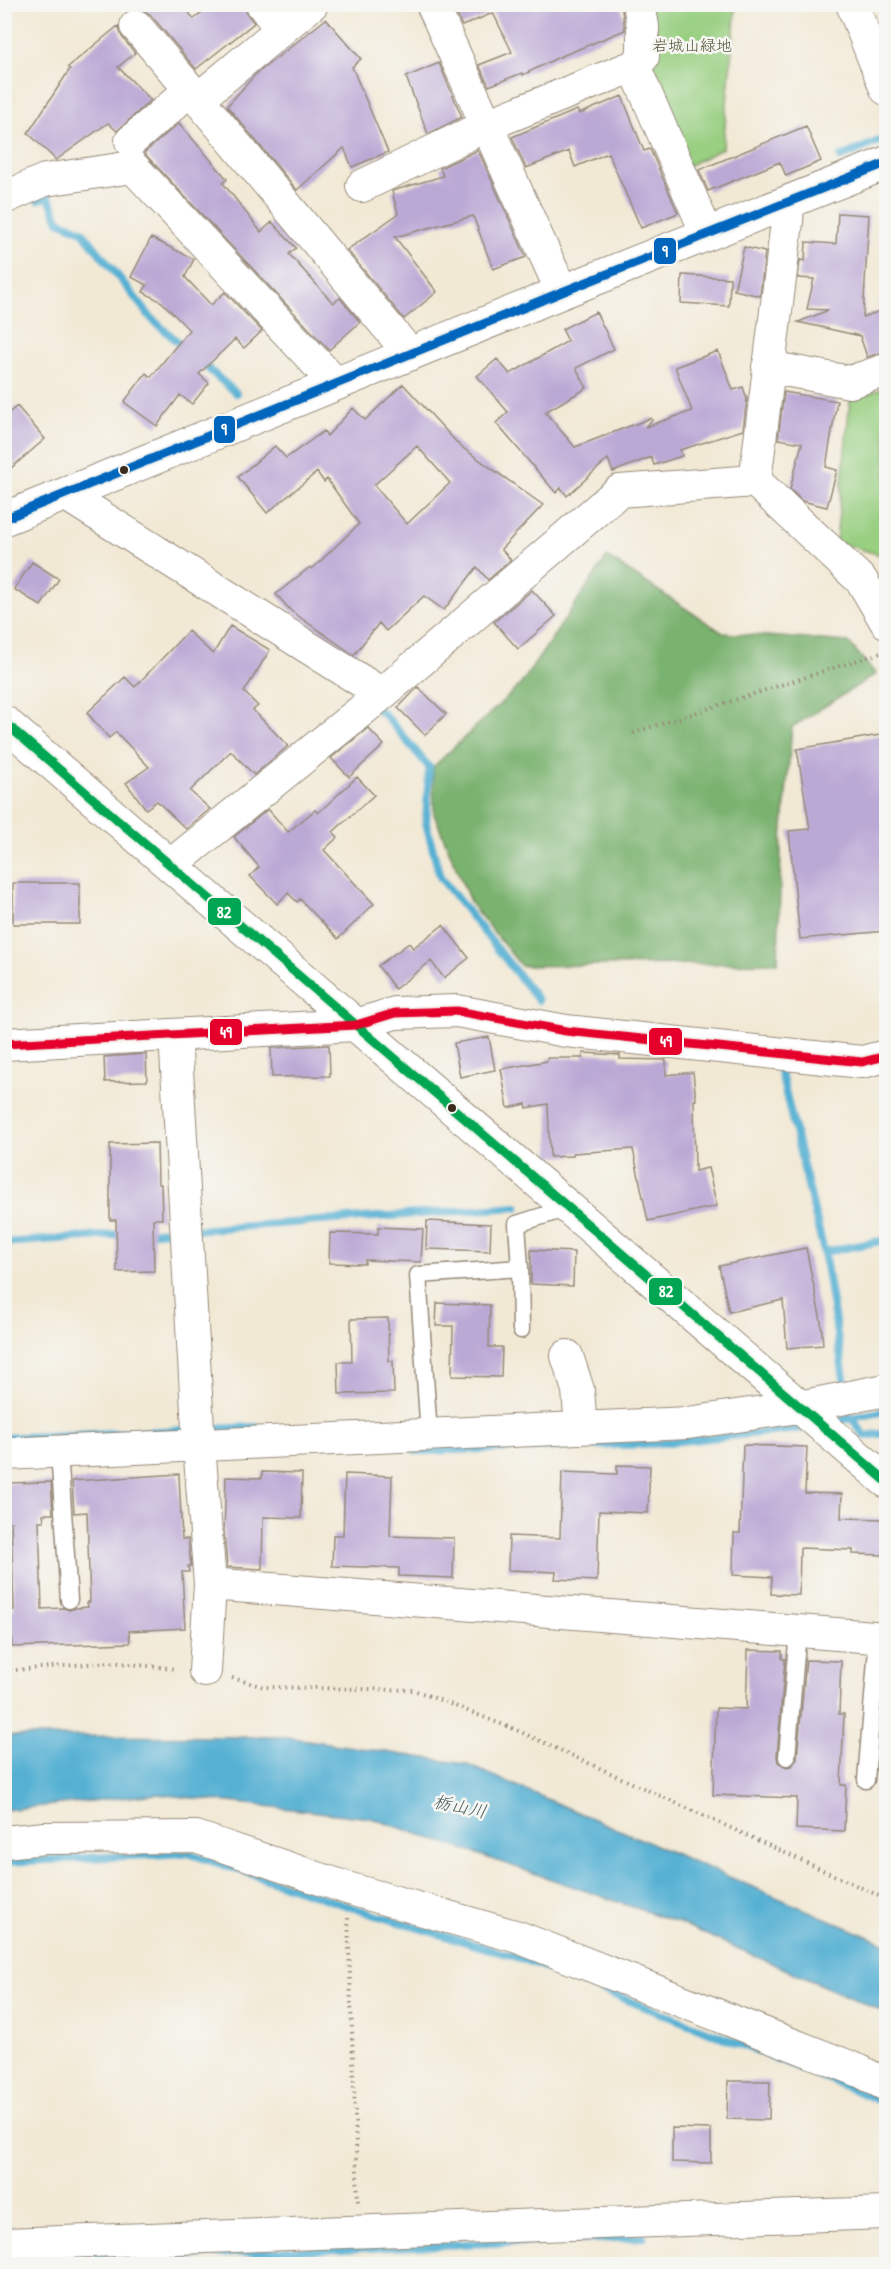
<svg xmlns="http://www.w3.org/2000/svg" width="891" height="2269" font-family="'Patrick Hand','Klee One',sans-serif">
<rect width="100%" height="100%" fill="#f6f6f2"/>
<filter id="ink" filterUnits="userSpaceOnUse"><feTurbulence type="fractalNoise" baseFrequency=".0167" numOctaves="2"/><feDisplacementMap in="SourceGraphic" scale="12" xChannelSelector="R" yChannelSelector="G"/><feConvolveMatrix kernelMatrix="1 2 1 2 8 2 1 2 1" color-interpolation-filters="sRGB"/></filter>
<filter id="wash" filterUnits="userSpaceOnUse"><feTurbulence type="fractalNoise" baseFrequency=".008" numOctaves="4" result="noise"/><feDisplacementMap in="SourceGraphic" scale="24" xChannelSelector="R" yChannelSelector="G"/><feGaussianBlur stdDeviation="1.35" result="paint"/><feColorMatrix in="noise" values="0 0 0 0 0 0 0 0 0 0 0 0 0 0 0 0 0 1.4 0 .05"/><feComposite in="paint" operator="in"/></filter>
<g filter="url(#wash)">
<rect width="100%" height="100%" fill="#f2e9d5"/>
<path fill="#98cf81" stroke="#6a7c50" stroke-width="1.5" d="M 647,5 L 736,5 L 723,148 L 688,166 L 654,74 Z
M 886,387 L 886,553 L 880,555 L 836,542 L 850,400 Z"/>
<path fill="#7ab26f" stroke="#5a6e46" stroke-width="1.5" d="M 607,557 L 723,633 L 848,642 L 876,674 L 792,727 L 781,851 L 778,963 L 521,966 L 471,904 L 434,814 L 433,767 L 521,684 Z"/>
<path fill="#55b0d3" stroke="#486d78" stroke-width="1.5" d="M 5,1736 L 287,1737 L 465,1764 L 886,1944 L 886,2013 L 677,1922 L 371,1818 L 157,1794 L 5,1810 Z"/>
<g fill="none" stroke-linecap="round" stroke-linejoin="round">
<path stroke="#55b0d3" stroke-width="8" d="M 841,157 L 886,138
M 38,200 L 48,196 L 59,221 L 82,231 L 152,319 L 186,349
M 198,360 L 236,393
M 374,707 L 385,715 L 429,767 L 426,823 L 440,877 L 538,1000
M 780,1069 L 824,1252 L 846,1391
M 193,1230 L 517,1207
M 143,1233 L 181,1230
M 4,1243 L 127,1234
M 824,1252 L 886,1240
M 850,1416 L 865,1436 L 886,1433
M 831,1422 L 886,1411
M 4,1438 L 256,1427
M 416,1451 L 651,1444 L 789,1430 L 810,1426
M 4,1862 L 188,1853 L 375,1915 L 523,1959 L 816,2074 L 886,2103
M 4,2262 L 643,2237"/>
</g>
<g id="blocks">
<path fill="#bba9d5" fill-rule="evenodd" d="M 145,4 L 182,4 L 194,19 L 213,4 L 244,4 L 247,14 L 254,23 L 196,69 L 150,14 L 140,9 Z
M 452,4 L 621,4 L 625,30 L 557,58 L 523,75 L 522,73 L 489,86 L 479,65 L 512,52 L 493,13 L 462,26 Z
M 326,19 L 361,59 L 352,67 L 388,152 L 352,167 L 344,148 L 297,190 L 227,106 L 255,75 Z
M 118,26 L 122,37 L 135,53 L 118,67 L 151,100 L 117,131 L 108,123 L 56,160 L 28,133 L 70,69 L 68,67 Z
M 439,63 L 462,117 L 428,134 L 406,77 Z
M 622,96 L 644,151 L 650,149 L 678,213 L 641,228 L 608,153 L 575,167 L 569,151 L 526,168 L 512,137 L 577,110 L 579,114 Z
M 179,123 L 227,179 L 223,183 L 261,232 L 272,222 L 296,248 L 289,254 L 333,303 L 340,298 L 360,322 L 329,350 L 144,153 Z
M 806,126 L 821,161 L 786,176 L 780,162 L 708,191 L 699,170 Z
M 478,150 L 526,257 L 493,269 L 473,216 L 395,237 L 437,292 L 404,319 L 347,250 L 398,214 L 392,191 L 443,176 L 440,168 Z
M 838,213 L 869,215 L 863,317 L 886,309 L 886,351 L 867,357 L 860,336 L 798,322 L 829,310 L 807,309 L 814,279 L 798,278 L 800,260 L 805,261 L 806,242 L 836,244 Z
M 151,238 L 194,259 L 185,277 L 211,305 L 225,292 L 262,331 L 244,348 L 235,339 L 199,374 L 209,383 L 192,404 L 180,395 L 157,426 L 124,402 L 146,373 L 151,377 L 189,330 L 162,302 L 143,292 L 147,285 L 131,277 Z
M 744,247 L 765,252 L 760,296 L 734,290 Z
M 682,275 L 730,278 L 729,306 L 681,303 Z
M 596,312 L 614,349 L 576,368 L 587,388 L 545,412 L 575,447 L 651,418 L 652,420 L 645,427 L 692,411 L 675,367 L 718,351 L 733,390 L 743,387 L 747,399 L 743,430 L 680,450 L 682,456 L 654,465 L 651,457 L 613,472 L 608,459 L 567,496 L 561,488 L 556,493 L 496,423 L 508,412 L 477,376 L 497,359 L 510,374 L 568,341 L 562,329 Z
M 403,384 L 460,446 L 543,505 L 501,549 L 511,560 L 488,580 L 477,567 L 444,610 L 424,596 L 386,631 L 379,623 L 354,655 L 291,611 L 276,594 L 310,567 L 312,569 L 359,524 L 327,479 L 324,482 L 317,472 L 267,513 L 238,477 L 275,446 L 286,458 L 324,431 L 327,436 L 353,408 L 365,420 ZM 417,446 L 450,483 L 407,524 L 374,485 Z
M 784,392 L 837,401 L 826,467 L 837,470 L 827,507 L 802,501 L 790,489 L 802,443 L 778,439 Z
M 17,406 L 45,439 L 4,474 L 4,417 Z
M 32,562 L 59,579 L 41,606 L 14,589 Z
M 532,590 L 556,616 L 518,649 L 494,622 Z
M 230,626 L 270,650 L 244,692 L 258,706 L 253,710 L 288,746 L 254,775 L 231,751 L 190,791 L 210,809 L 186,829 L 157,801 L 146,809 L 126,783 L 149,767 L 116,732 L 109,738 L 87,713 L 125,677 L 135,687 L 188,631 L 213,654 Z
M 418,687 L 446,714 L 425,735 L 398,708 Z
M 368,728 L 384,745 L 349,777 L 331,758 Z
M 886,734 L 886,806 L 884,807 L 886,832 L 886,931 L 800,939 L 789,831 L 810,829 L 797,749 Z
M 357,777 L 374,795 L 333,832 L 338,837 L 324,850 L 374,904 L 338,939 L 300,899 L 297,902 L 288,893 L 277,904 L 250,876 L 259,867 L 234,837 L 268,809 L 288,832 L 315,810 L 318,813 Z
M 13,883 L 80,883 L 80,924 L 13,924 Z
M 443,925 L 469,958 L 444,978 L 431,961 L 395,989 L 378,966 L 409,943 L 413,948 Z
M 489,1037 L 495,1070 L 460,1077 L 454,1043 Z
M 329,1045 L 330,1076 L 272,1077 L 271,1048 Z
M 583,1053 L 620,1055 L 620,1059 L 666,1060 L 666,1075 L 693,1072 L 696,1100 L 694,1100 L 695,1171 L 708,1168 L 717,1206 L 648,1221 L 633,1149 L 573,1153 L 573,1156 L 550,1157 L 548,1104 L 527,1108 L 526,1104 L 508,1108 L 501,1069 L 547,1061 L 547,1058 L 583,1058 Z
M 146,1054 L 147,1081 L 105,1082 L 104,1057 Z
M 157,1143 L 158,1184 L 161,1184 L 162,1219 L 153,1219 L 154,1271 L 117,1272 L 116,1220 L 110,1220 L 110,1144 Z
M 427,1221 L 491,1224 L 490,1251 L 426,1249 Z
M 378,1227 L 423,1229 L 421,1262 L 365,1260 L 365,1264 L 329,1263 L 330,1233 L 378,1234 Z
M 806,1248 L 821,1321 L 823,1345 L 787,1348 L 783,1300 L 729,1312 L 719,1266 Z
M 531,1250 L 574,1252 L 573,1286 L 531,1284 Z
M 437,1303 L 490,1305 L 489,1347 L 502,1347 L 501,1377 L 452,1376 L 453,1326 L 436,1326 Z
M 388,1318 L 389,1361 L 393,1361 L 394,1393 L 339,1394 L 338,1362 L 352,1362 L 351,1319 Z
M 743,1445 L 807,1447 L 805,1493 L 842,1494 L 841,1518 L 886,1519 L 884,1555 L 853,1554 L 853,1550 L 800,1548 L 799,1595 L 771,1594 L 772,1577 L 733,1575 L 734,1533 L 740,1533 Z
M 617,1465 L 650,1466 L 648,1513 L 599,1511 L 597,1581 L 555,1579 L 556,1572 L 508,1570 L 509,1536 L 560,1538 L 562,1472 L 617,1474 Z
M 262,1472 L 302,1473 L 301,1518 L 263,1517 L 262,1569 L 227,1567 L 224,1531 L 226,1477 L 262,1478 Z
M 179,1474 L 182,1539 L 188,1539 L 191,1566 L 188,1566 L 189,1572 L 182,1572 L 185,1628 L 129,1631 L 130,1643 L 12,1647 L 11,1610 L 14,1610 L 11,1522 L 4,1522 L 4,1483 L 51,1482 L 53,1514 L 43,1514 L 44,1521 L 39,1521 L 42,1609 L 63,1608 L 69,1610 L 76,1608 L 88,1607 L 87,1602 L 90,1602 L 87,1512 L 74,1513 L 72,1481 Z
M 345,1474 L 392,1476 L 390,1536 L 454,1538 L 453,1578 L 399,1576 L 399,1568 L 332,1566 L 333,1535 L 343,1535 Z
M 748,1650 L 782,1651 L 782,1659 L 785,1659 L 777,1756 L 778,1762 L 786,1767 L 792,1766 L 797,1758 L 806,1660 L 841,1661 L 839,1714 L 844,1714 L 841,1785 L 846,1785 L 844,1831 L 796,1829 L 797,1798 L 713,1795 L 716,1708 L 746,1709 Z
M 728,2081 L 770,2081 L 769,2120 L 727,2119 Z
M 672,2128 L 711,2129 L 711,2163 L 672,2162 Z"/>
</g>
</g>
<g filter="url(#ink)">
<use href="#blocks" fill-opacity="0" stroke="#968a7a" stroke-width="1.5"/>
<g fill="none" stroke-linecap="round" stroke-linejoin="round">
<defs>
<path id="service" d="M 520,1268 L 521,1330
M 429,1435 L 418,1275 L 520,1268 L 517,1224 L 568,1208
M 59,1451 L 69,1600
M 787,1757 L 798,1631
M 866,1780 L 878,1637"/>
<path id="minor" d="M 262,4 L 281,29
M 312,4 L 198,99 L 410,354
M 432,4 L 562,292
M 852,4 L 886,89
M 136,26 L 198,99
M 634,66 L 643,57 L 643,26 L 639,4
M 131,141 L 190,90
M 362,186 L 487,125 L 634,66 L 707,234
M 4,198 L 45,180 L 133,167 L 336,384
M 768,367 L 850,382 L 886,370
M 755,481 L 787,222 L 788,203
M 65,494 L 382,694
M 171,865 L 382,694 L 619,491 L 755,481 L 862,581 L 886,622
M 175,1035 L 199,1445 L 210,1584 L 205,1671
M 4,1044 L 356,1025 L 395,1013 L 457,1011 L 566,1031 L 862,1062 L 886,1056
M 567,1356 L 578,1390 L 581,1428
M 4,1454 L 688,1423 L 799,1407 L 886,1390
M 210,1584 L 886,1638
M 4,1842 L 45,1838 L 196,1837 L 347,1888 L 518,1937 L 860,2071 L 886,2085
M 4,2244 L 886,2213"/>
<path id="tertiary" d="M 4,519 L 562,292 L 886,163
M 4,722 L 886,1481"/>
</defs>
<use href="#service" stroke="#968a7a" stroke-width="19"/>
<use href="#minor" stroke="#968a7a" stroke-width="34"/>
<use href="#tertiary" stroke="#968a7a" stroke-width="35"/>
<path stroke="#968a7a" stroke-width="4" stroke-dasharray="1.5 4.5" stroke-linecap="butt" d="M 633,733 L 883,652
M 4,1671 L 110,1662 L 177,1669
M 232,1678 L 264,1687 L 414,1690 L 514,1729 L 886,1899
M 348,1918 L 358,2202"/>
<use href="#service" stroke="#fff" stroke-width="16"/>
<use href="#minor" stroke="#fff" stroke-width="32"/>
<use href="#tertiary" stroke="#fff" stroke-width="33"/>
<defs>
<path id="bus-1" d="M 4,519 L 562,292 L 886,163"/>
<path id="bus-2" d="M 4,722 L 886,1481"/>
<path id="bus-3" d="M 4,1044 L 356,1025 L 395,1013 L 457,1011 L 566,1031 L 862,1062 L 886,1056"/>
</defs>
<use href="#bus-1" stroke="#f6f6f2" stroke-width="14"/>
<use href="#bus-2" stroke="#f6f6f2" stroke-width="14"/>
<use href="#bus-3" stroke="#f6f6f2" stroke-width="14"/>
<use href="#bus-1" stroke="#0065bd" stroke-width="9"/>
<use href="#bus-2" stroke="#00a651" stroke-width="9"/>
<use href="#bus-3" stroke="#e4002b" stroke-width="9"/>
</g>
</g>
<g fill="#3b2a1e" stroke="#f6f6f2" stroke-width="2">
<circle cx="124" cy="470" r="5"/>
<circle cx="452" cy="1108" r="5"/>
</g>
<g text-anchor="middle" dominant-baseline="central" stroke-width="5" stroke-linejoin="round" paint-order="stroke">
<g font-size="16" fill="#525337" stroke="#f6f6f2">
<text x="692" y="45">岩城山緑地</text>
</g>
<g font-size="18" font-style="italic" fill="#44595d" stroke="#f6f6f2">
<text transform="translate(460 1806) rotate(12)">栃山川</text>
</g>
</g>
<g stroke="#f6f6f2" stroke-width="2">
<rect x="653" y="237" width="24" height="28" rx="6" fill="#0065bd"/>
<rect x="213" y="415" width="23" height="29" rx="6" fill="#0065bd"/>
<rect x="207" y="897" width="35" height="29" rx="6" fill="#00a651"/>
<rect x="209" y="1018" width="34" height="28" rx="6" fill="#e4002b"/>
<rect x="648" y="1027" width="35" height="29" rx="6" fill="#e4002b"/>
<rect x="648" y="1277" width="35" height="29" rx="6" fill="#00a651"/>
</g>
<g font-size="16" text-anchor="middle" font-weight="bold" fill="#fff">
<text x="665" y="257">9</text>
<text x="224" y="435">9</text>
<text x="224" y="918">82</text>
<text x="226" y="1038">49</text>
<text x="666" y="1047">49</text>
<text x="666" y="1297">82</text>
</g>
<rect width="891" height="2269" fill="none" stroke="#f6f6f2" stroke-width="24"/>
</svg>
